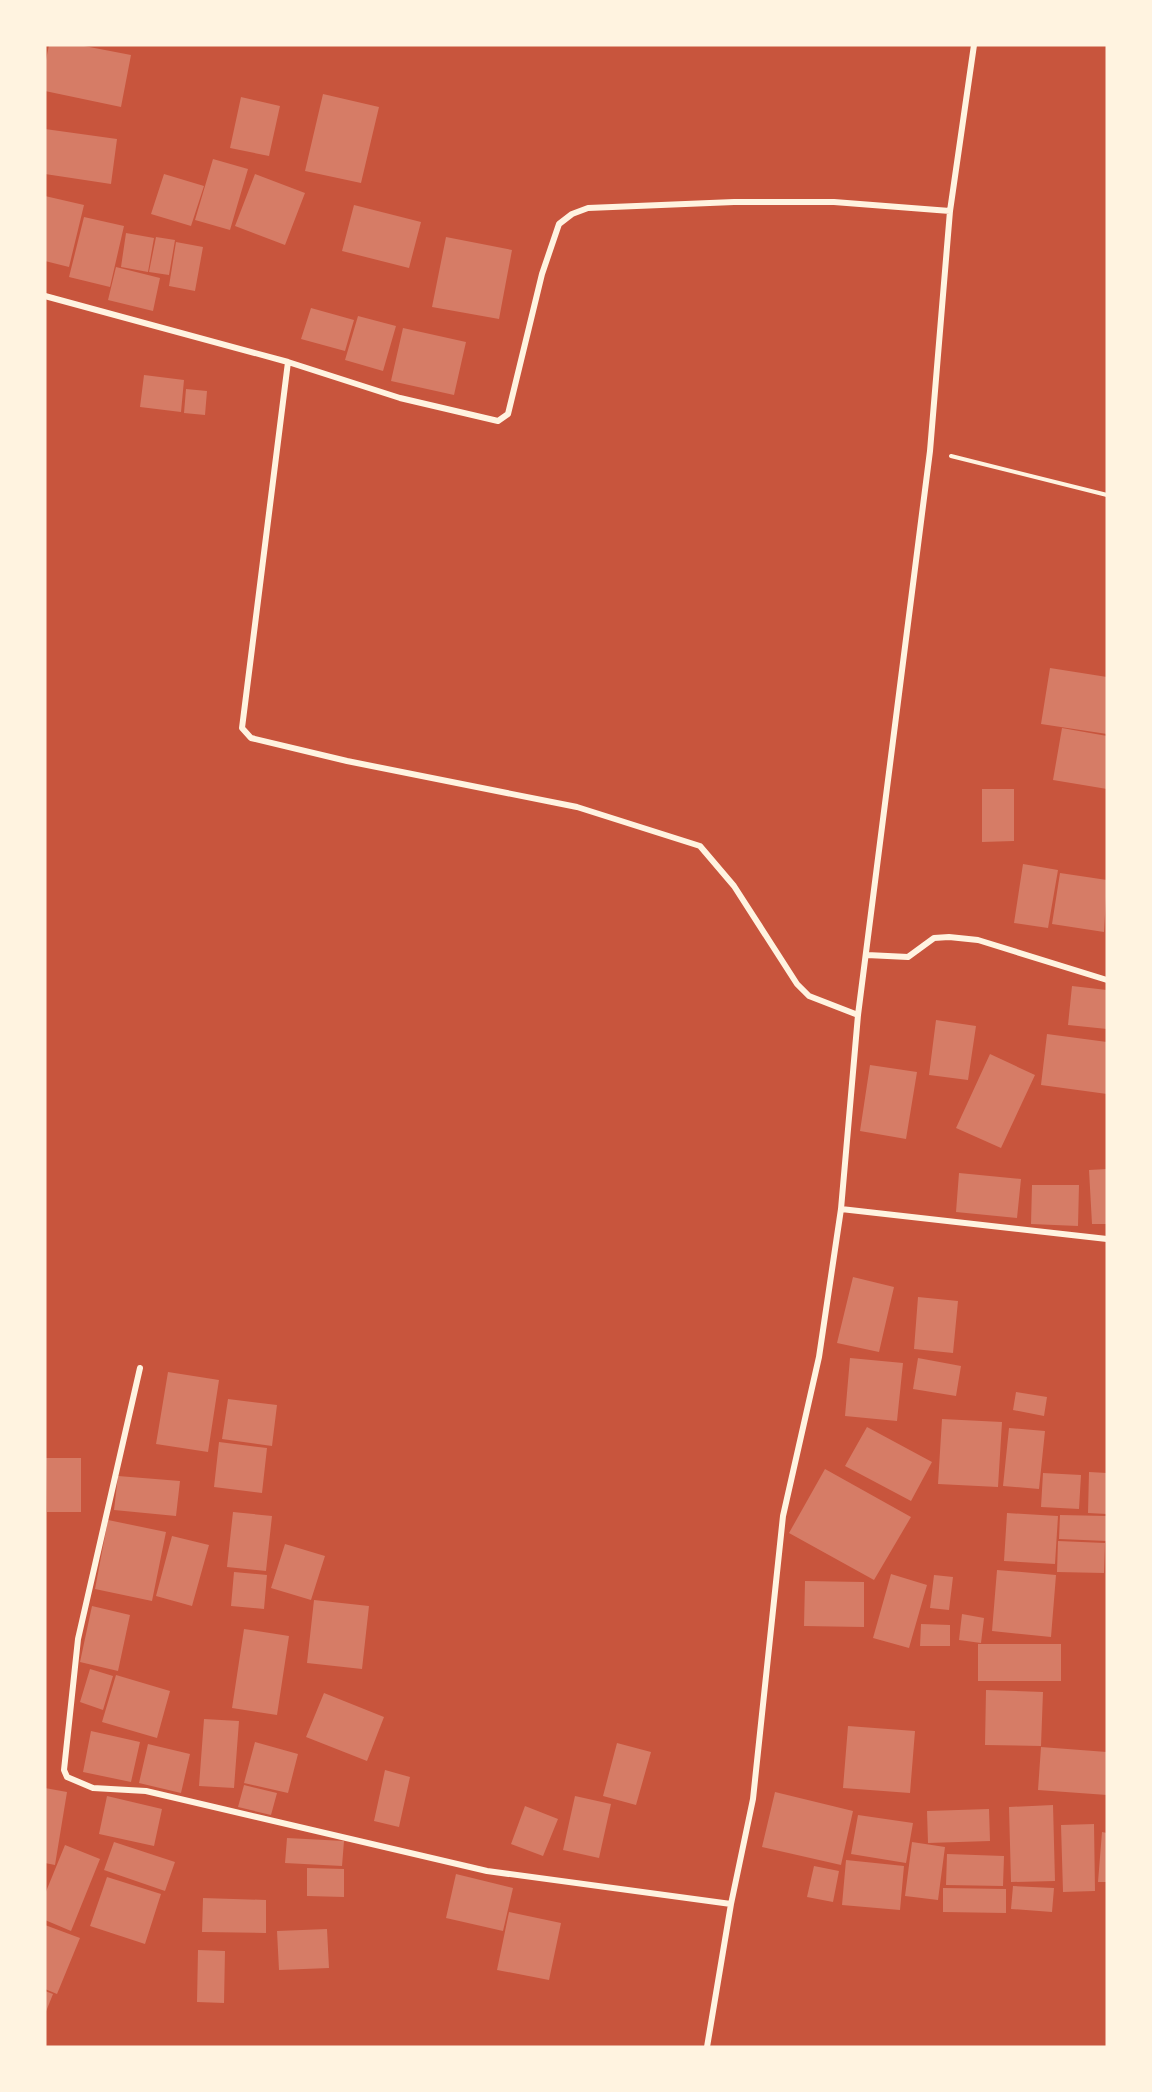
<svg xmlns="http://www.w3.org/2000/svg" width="1152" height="2092" font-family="'PT Sans Narrow',sans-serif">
<rect width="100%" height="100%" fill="#c8553d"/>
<path fill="#d67c66" d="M 49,45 L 79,45 L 131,55 L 121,107 L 45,91 L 45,65 Z
M 323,94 L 379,107 L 361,183 L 305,171 Z
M 241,97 L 280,106 L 269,156 L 230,148 Z
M 45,129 L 117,139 L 111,184 L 45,174 Z
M 213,159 L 248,169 L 230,230 L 195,220 Z
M 164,174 L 204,186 L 191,226 L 151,214 Z
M 255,174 L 305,193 L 285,245 L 235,226 Z
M 45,196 L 84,205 L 69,267 L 45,261 Z
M 354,205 L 421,222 L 409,268 L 342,251 Z
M 84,217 L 124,226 L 110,287 L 69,277 Z
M 126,233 L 154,238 L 148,272 L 121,267 Z
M 156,237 L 175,240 L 169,275 L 149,272 Z
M 446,237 L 512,250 L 499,319 L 432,307 Z
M 176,242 L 203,247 L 195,291 L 169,286 Z
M 116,267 L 160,278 L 153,311 L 108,300 Z
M 311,308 L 354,320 L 345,351 L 301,339 Z
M 358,316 L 396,326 L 383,371 L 345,360 Z
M 403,328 L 466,342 L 454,395 L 391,381 Z
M 144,375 L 184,380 L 181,412 L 140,407 Z
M 186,389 L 207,391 L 205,415 L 184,413 Z
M 1050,668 L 1107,677 L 1107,734 L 1041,724 Z
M 1062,728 L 1107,736 L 1107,789 L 1053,780 Z
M 982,789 L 1014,789 L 1014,841 L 982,842 Z
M 1023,864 L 1058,870 L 1048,928 L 1014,923 Z
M 1060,873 L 1107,880 L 1104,932 L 1052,924 Z
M 1072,986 L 1107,990 L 1107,1029 L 1068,1025 Z
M 936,1020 L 976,1026 L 968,1080 L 929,1075 Z
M 1047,1034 L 1107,1042 L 1107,1094 L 1041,1085 Z
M 990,1054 L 1035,1075 L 1001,1148 L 956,1128 Z
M 870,1065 L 917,1072 L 906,1139 L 860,1131 Z
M 1107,1169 L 1107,1224 L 1092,1224 L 1089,1170 Z
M 959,1173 L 1021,1179 L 1017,1218 L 956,1212 Z
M 1032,1185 L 1079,1185 L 1078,1226 L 1031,1224 Z
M 853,1277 L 894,1287 L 879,1352 L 837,1343 Z
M 918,1297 L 958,1301 L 953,1353 L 914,1349 Z
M 850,1358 L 903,1363 L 897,1421 L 845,1416 Z
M 918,1358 L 961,1366 L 956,1396 L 913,1389 Z
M 168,1372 L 219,1380 L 208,1452 L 156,1444 Z
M 1016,1392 L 1047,1397 L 1044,1416 L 1013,1410 Z
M 228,1399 L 277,1405 L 272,1446 L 222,1439 Z
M 942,1419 L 1002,1422 L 998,1487 L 938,1484 Z
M 867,1427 L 932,1462 L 911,1501 L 845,1466 Z
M 1009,1428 L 1045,1431 L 1039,1489 L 1003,1486 Z
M 219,1442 L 267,1448 L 262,1493 L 214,1487 Z
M 46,1458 L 81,1458 L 81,1512 L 47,1512 Z
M 825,1469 L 911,1517 L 874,1580 L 789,1533 Z
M 1089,1472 L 1107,1473 L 1107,1514 L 1088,1513 Z
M 1043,1473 L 1081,1475 L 1079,1509 L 1041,1507 Z
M 118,1476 L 180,1481 L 176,1516 L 114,1510 Z
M 233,1512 L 272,1516 L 266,1571 L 227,1567 Z
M 1007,1513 L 1058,1516 L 1055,1564 L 1004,1561 Z
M 1060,1515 L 1107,1516 L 1107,1541 L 1059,1539 Z
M 108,1520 L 166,1532 L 152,1601 L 95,1589 Z
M 172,1536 L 209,1545 L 192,1606 L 156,1596 Z
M 1058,1541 L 1105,1543 L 1104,1573 L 1057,1572 Z
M 285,1544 L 325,1556 L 311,1600 L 271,1588 Z
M 997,1570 L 1056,1575 L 1051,1637 L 992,1631 Z
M 234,1572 L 267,1575 L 264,1609 L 231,1606 Z
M 891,1574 L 927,1585 L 909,1648 L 873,1638 Z
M 934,1575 L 953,1577 L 949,1610 L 930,1608 Z
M 805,1581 L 864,1582 L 864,1627 L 804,1626 Z
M 314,1600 L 369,1606 L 362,1669 L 307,1663 Z
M 92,1606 L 130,1615 L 118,1671 L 80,1662 Z
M 962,1614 L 984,1618 L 981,1643 L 959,1640 Z
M 921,1624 L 950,1625 L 950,1646 L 920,1646 Z
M 244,1629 L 289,1636 L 277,1715 L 232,1708 Z
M 978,1644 L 1061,1644 L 1061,1681 L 978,1681 Z
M 90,1669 L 113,1676 L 103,1710 L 80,1702 Z
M 116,1675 L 170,1691 L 157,1738 L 102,1722 Z
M 986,1690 L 1043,1692 L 1041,1746 L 985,1745 Z
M 324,1693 L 384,1717 L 367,1761 L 306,1737 Z
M 204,1719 L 239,1721 L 234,1788 L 199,1786 Z
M 848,1726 L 915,1731 L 910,1793 L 843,1788 Z
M 91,1731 L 140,1742 L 131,1782 L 83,1772 Z
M 255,1742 L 298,1754 L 288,1793 L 244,1783 Z
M 617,1743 L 651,1752 L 636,1805 L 603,1796 Z
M 148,1744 L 190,1754 L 181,1793 L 139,1783 Z
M 1041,1747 L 1107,1752 L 1107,1795 L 1038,1790 Z
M 385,1770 L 410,1777 L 399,1827 L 374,1821 Z
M 244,1785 L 277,1793 L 271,1815 L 238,1807 Z
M 45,1788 L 67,1792 L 55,1865 L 45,1863 Z
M 775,1792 L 853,1811 L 841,1865 L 762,1847 Z
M 107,1796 L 162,1809 L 154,1846 L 99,1834 Z
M 575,1796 L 611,1804 L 599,1858 L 563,1850 Z
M 1053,1805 L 1055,1881 L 1011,1882 L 1009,1807 Z
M 525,1806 L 558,1819 L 543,1856 L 511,1844 Z
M 989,1809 L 990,1841 L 928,1843 L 927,1811 Z
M 858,1815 L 913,1823 L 906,1863 L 851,1854 Z
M 1094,1824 L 1095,1891 L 1063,1892 L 1061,1825 Z
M 1102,1832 L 1107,1833 L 1107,1882 L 1098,1882 Z
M 287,1838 L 344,1841 L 342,1866 L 285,1863 Z
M 114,1842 L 175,1862 L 165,1891 L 104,1870 Z
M 912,1842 L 945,1847 L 938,1900 L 905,1896 Z
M 65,1845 L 100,1859 L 71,1931 L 45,1920 L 45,1894 Z
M 947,1854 L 1004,1856 L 1003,1886 L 946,1885 Z
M 846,1860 L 904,1866 L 900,1910 L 842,1905 Z
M 814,1866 L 839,1871 L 833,1902 L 807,1897 Z
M 307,1868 L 344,1869 L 344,1897 L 307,1896 Z
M 456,1874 L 513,1888 L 503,1931 L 446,1918 Z
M 107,1877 L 161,1894 L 145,1944 L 90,1926 Z
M 1013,1886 L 1054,1888 L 1052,1912 L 1011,1909 Z
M 943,1888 L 1006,1889 L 1006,1913 L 943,1912 Z
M 203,1898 L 266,1900 L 266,1933 L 202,1932 Z
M 509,1912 L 561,1923 L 549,1980 L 497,1970 Z
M 45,1925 L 80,1938 L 57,1994 L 45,1989 Z
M 327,1929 L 329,1968 L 279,1970 L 277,1931 Z
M 198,1950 L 225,1951 L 224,2003 L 197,2002 Z
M 45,1991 L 53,1994 L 45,2014 Z"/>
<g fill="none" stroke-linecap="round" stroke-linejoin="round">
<path stroke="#fff3e0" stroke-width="4" d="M 951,456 L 1107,495"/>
<path stroke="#fff3e0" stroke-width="6" d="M 45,296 L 288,362 L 400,398 L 498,421 L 508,414 L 542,274 L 559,224 L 572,214 L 588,208 L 734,202 L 834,202 L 950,211
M 288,362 L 242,728 L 251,738 L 347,761 L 577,807 L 700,846 L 734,886 L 797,984 L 809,996 L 858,1015
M 867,955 L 908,957 L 934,938 L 949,937 L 978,940 L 1107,980
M 841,1209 L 1107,1239
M 140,1368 L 78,1639 L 64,1770 L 67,1777 L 93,1788 L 146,1791 L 487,1871 L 731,1904
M 707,2047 L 731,1904 L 753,1799 L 783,1516 L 819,1357 L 841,1209 L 858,1015 L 930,451 L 950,211 L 974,45"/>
</g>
<rect width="1152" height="2092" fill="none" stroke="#fff3e0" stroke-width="93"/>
</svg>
